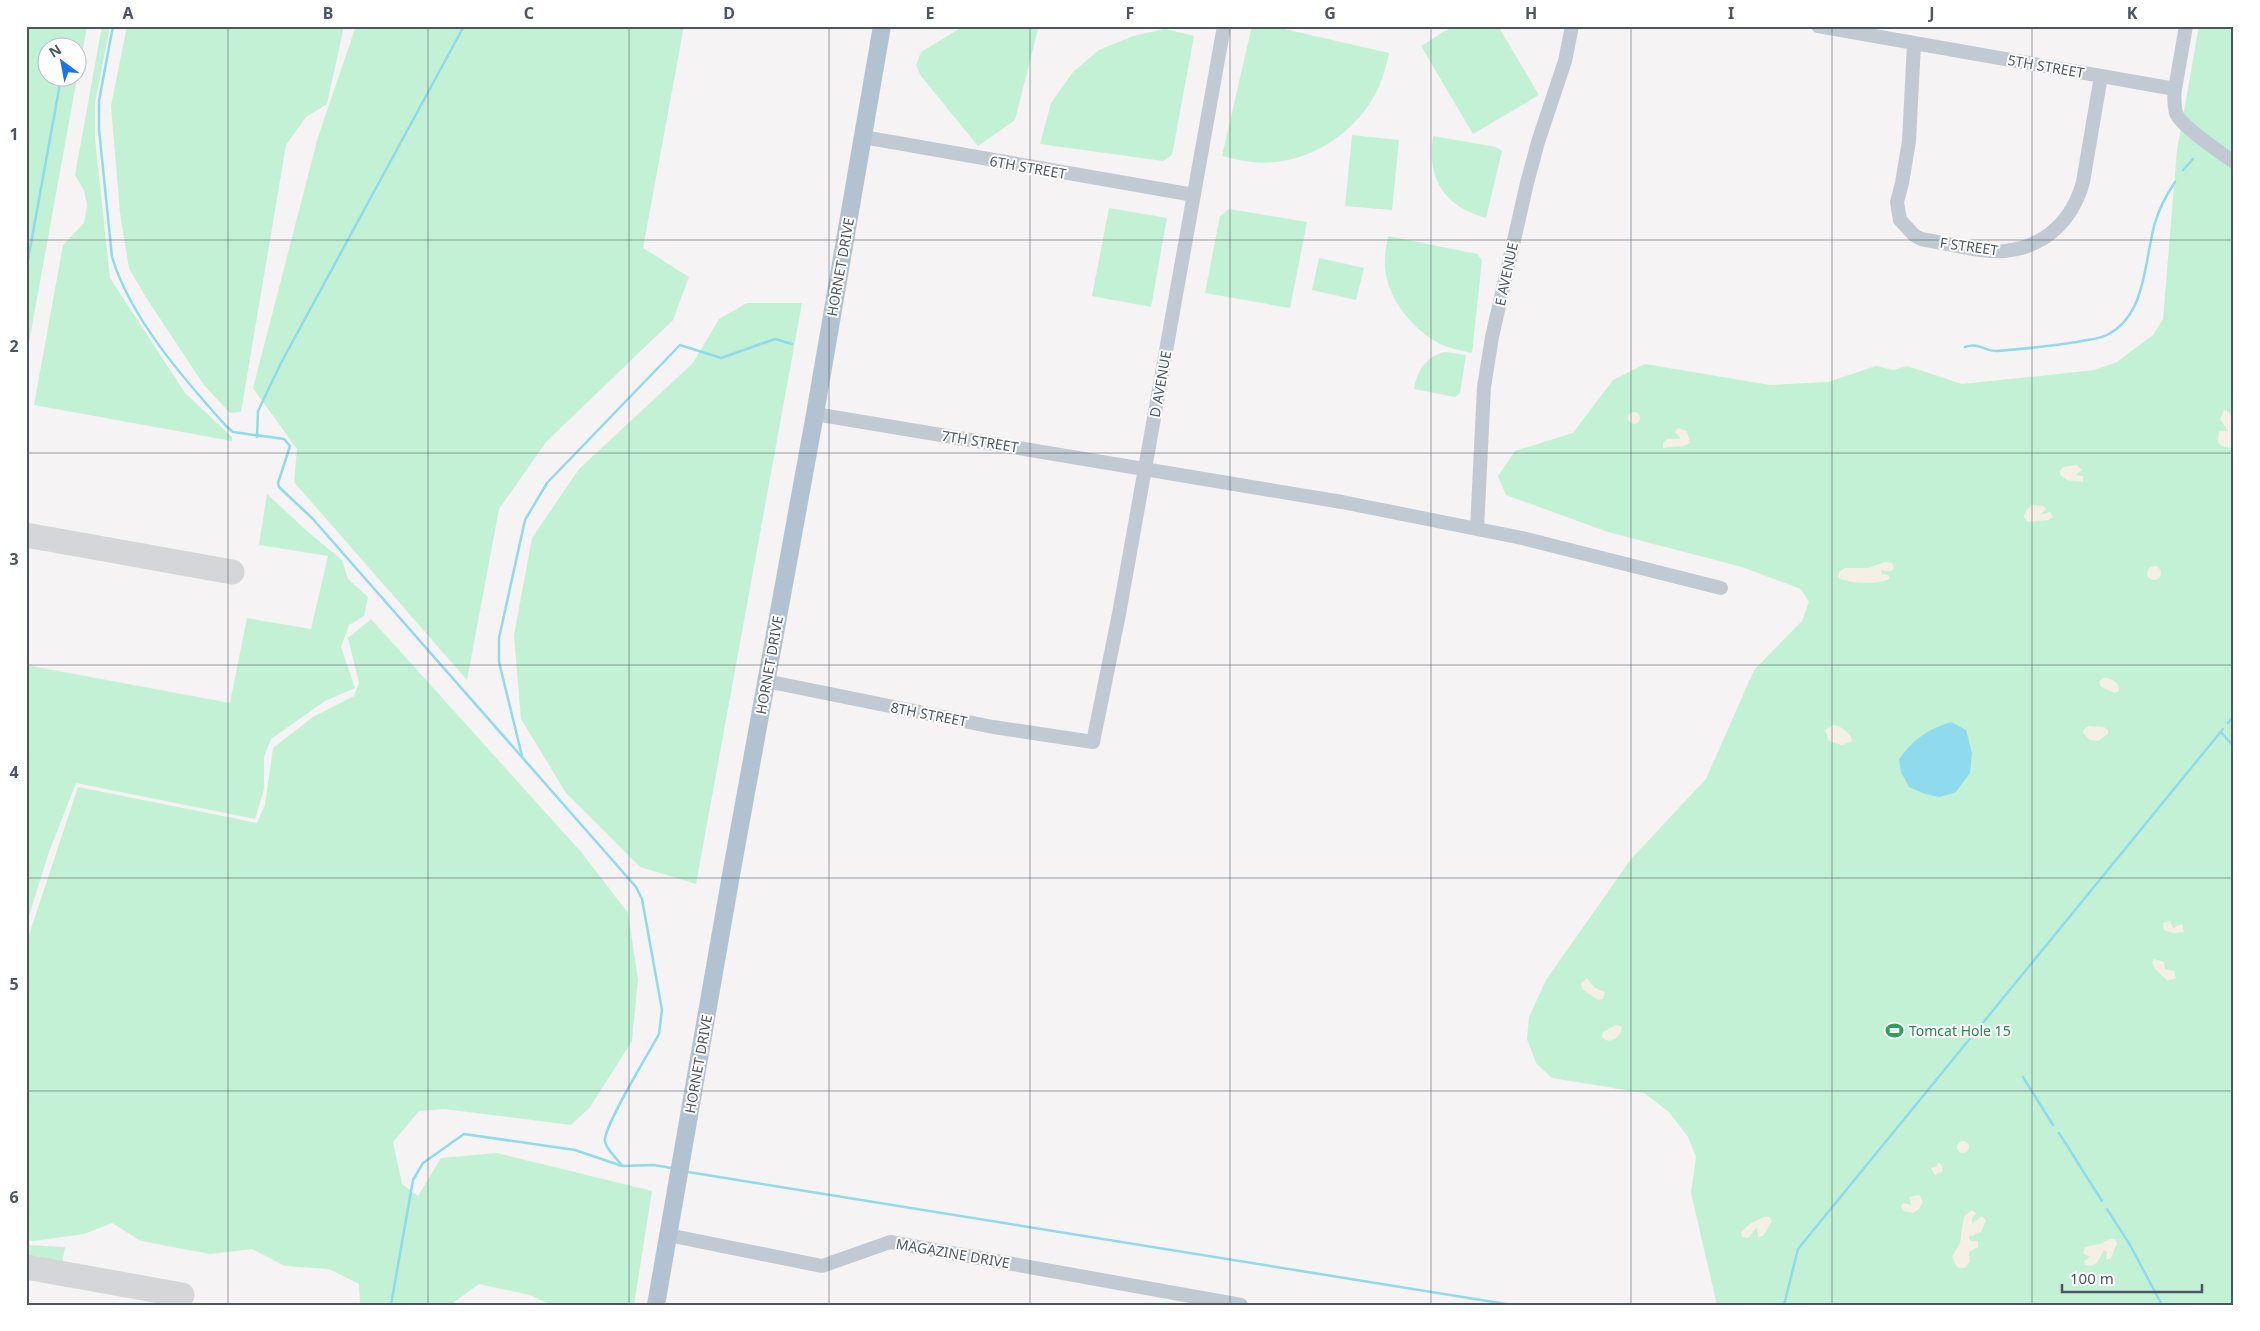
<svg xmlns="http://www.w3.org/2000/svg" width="2260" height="1331" font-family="'Noto Sans',sans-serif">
<rect width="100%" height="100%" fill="#f5f3f3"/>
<path fill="#c3f1d5" d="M 26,26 L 87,26 L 78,77 L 78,48 L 48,48 L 48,78 L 77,78 L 26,359 Z
M 102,26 L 110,26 L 95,103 L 95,138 L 110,278 L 185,393 L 232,437 L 232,441 L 34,405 L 63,245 L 84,223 L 87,205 L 84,190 L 75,175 Z
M 127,26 L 344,26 L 327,104 L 306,117 L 286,145 L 241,412 L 230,413 L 204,385 L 145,296 L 129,268 L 120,213 L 111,106 Z
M 356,26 L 684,26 L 643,248 L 689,277 L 673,320 L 546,442 L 499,509 L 467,680 L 294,482 L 297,449 L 253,388 L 318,137 Z
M 964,26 L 1034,26 L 1038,29 L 1015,120 L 978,146 L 921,76 L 916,65 L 921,52 Z
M 1258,26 L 1271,26 L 1389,53 C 1387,62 1385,71 1382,79 C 1363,131 1307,168 1252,162 C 1242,161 1232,158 1222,156 L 1251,30 Z
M 1453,26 L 1498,26 L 1539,95 L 1473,134 L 1421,46 Z
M 2199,26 L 2234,26 L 2234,1305 L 1717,1305 L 1691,1193 L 1696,1157 L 1688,1137 L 1669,1112 L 1644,1093 L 1552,1078 L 1536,1063 L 1527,1039 L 1529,1017 L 1546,980 L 1631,859 L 1706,779 L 1754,670 L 1802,621 L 1809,602 L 1801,589 L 1742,567 L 1608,532 L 1506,495 L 1498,476 L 1515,451 L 1573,433 L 1613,380 L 1645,364 L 1770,385 L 1828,382 L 1876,366 L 1893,370 L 1907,366 L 1962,384 L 2095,370 L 2117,362 L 2153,335 L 2163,319 L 2177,150 Z
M 1165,29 L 1194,36 L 1172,155 L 1163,161 L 1040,144 L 1051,103 L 1073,72 L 1099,50 L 1133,36 Z
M 1352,135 L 1399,140 L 1392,210 L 1345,206 Z
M 1433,136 L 1496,147 L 1502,151 L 1486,218 C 1444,206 1427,180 1433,136 Z
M 1109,208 L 1167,218 L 1151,307 L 1092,296 Z
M 1229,209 L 1307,222 L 1290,308 L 1205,293 L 1220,216 Z
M 1388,236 L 1477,254 L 1482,260 L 1472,353 C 1459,350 1446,348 1435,341 C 1408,325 1383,292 1385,259 C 1385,251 1387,243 1388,236 Z
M 1319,258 L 1364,268 L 1356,300 L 1312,290 Z
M 747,303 L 802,303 L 696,884 L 640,867 L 566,793 L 521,719 L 514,635 L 532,538 L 579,469 L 693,363 L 719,319 Z
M 1445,352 L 1466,355 L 1460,393 L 1455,397 L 1414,389 C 1418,370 1425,357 1445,352 Z
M 267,494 L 307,531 L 342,560 L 348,579 L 368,597 L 364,616 L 349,625 L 341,647 L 355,688 L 325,701 L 271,739 L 264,757 L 264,789 L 255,819 L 76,783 L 49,852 L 26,925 L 26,665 L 230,703 L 247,618 L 311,629 L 328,556 L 259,545 Z
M 371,619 L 582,853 L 628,913 L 638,979 L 632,1041 L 590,1107 L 571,1125 L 444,1109 L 419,1111 L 393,1142 L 402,1184 L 418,1196 L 441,1158 L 497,1153 L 652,1191 L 634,1305 L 551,1305 L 530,1295 L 479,1284 L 450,1305 L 360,1305 L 359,1284 L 329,1269 L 285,1266 L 252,1249 L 210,1254 L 141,1241 L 112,1223 L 84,1234 L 33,1241 L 26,1240 L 26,944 L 78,787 L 257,823 L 265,805 L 273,748 L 313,717 L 354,696 L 359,683 L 348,638 Z
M 26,1245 L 65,1247 L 62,1263 L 26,1257 Z"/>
<path fill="#f5f0e5" d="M 2224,410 L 2229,412 C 2234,422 2236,438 2231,448 L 2222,446 L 2218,442 L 2219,431 L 2228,431 L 2220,419 Z
M1628 418a6 6 0 1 1 12 0a6 6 0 1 1-12 0Z
M 1678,428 L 1687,431 L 1690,443 L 1683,446 L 1663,448 L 1663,443 L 1667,439 L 1679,439 L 1680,437 L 1675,432 Z
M 2077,465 L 2082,470 L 2075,475 L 2083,476 L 2083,482 L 2067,480 L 2060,475 L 2060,471 L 2063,467 Z
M 2032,505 L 2043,506 L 2046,509 L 2040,515 L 2050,512 L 2053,517 L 2048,520 L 2028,522 L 2024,517 L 2026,510 Z
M 1885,562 L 1892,563 L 1894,568 L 1891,571 L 1881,570 L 1882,574 L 1888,575 L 1890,578 C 1884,585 1844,584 1838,577 L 1839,572 L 1845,568 L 1868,568 Z
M2147 573a7 7 0 1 1 14 0a7 7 0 1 1-14 0Z
M 2102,678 C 2111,677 2119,682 2119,691 L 2115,693 L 2101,687 L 2099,682 Z
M 1832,725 C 1839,724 1852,734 1852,741 L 1842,745 L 1829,741 L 1825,730 Z
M 2089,726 L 2104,727 L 2108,730 L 2108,734 L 2098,741 L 2090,740 L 2083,733 L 2084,729 Z
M 2170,921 L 2173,928 L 2182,924 L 2184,932 L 2174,933 L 2164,930 L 2163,923 Z
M 2154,959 L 2164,962 L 2165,969 L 2174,971 L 2176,978 L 2168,981 L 2155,969 L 2152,962 Z
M 1587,978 L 1595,988 L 1605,992 L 1603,999 L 1598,1000 L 1582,989 L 1581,983 Z
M 1616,1025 L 1622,1027 C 1621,1036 1614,1042 1605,1040 L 1602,1037 L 1603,1032 Z
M1957 1147a6 6 0 1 1 12 0a6 6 0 1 1-12 0Z
M 1938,1163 L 1941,1164 L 1943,1171 L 1935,1175 L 1931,1168 L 1936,1167 Z
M 1919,1195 L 1923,1202 L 1919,1209 L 1913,1213 L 1903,1211 L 1901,1207 L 1903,1203 L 1911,1205 L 1909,1197 Z
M 1972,1210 L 1976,1213 L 1972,1219 L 1972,1224 L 1982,1216 L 1986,1220 L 1981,1232 L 1969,1237 L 1970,1241 L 1978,1241 L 1978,1247 L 1969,1252 L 1970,1261 C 1967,1267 1963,1270 1957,1267 L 1952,1257 L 1960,1243 L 1964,1216 Z
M 1763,1217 L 1769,1217 L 1772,1221 L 1763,1236 L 1758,1237 L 1757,1227 L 1748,1238 L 1742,1237 L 1741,1232 L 1751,1223 Z
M 2110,1239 L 2115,1239 L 2117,1243 L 2111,1258 L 2106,1260 L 2107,1252 L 2104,1250 C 2099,1257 2098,1269 2085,1265 L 2084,1261 L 2090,1257 L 2083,1253 L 2085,1247 L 2100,1244 Z"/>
<path fill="#90daee" d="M 1951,722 L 1966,730 L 1972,753 L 1970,773 L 1955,793 L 1939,797 L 1925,794 L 1909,787 L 1901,772 L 1899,759 C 1914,739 1926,730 1951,722 Z"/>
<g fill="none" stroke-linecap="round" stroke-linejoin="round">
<path stroke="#90daee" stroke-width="2.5" d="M 113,26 L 99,101 L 99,129 L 112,257 C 131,319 184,379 226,426 L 233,432 L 284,439 L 290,446 L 278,483 L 279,487 L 312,518 L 636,887 L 642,899 L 662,1010 L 659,1034 C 650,1051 603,1127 605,1141 C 606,1150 617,1158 622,1166
M 66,48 L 66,46
M 2183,170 L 2193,159
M 26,271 L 61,78
M 1965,347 C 1979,342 1984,351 1997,351 C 2024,349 2051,346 2077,342 C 2086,340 2099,339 2107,335 C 2147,315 2144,260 2155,223 C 2159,209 2167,194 2175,182
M 257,437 L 258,411 L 281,363 L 464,26
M 2228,723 L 2234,716
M 2221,732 L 2234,747
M 522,756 L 499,662 L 499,638 L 525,520 L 547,483 L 680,345 L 721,358 L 775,339 L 792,344
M 2023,1077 L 2053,1125
M 2059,1133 L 2102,1201
M 688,1172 L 1512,1305
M 2107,1209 L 2130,1245 L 2162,1305
M 391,1305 L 413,1180 L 423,1163 L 464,1134 L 575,1150 L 622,1166 L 654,1165 L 671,1168
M 1784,1305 L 1798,1249 L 2223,729"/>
<path stroke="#d5d6d8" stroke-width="25" d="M 26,535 L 232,572
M 26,1267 L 182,1295"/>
<path stroke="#c1cad2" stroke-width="14" d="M 1818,26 L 2175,89
M 2186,26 L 2175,89 C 2174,97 2174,105 2176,113 C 2180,125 2222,154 2234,162
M 1914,44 L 1909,141 L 1902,183 L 1897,202 L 1900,220 L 1914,235 L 1921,239 C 1945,243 1983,253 2005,251 C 2046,247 2073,219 2083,182 L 2101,76
M 863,137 L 1194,195
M 815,414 L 1342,502 L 1522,538 L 1721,588
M 1477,529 L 1484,387 L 1492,337 L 1527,183 L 1538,142 L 1565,61 L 1572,26
M 766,681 L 993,727 L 1093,742 L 1119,614 L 1224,26
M 668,1235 L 822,1266 L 890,1242 L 1241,1305"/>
<path stroke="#b3c2d1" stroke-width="18" d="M 656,1305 L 731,875 L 815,414 L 882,26"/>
</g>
<path fill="none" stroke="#4a5661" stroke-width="1" stroke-opacity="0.55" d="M 228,26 L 228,1305M 428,26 L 428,1305M 629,26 L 629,1305M 829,26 L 829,1305M 1030,26 L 1030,1305M 1230,26 L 1230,1305M 1431,26 L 1431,1305M 1631,26 L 1631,1305M 1832,26 L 1832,1305M 2032,26 L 2032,1305M 26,240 L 2234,240M 26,453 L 2234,453M 26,665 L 2234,665M 26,878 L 2234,878M 26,1091 L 2234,1091"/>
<defs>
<symbol id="stadium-bare" viewBox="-9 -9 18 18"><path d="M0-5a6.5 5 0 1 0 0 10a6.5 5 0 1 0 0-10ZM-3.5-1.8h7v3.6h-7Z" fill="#2e9e5b" stroke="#fff" stroke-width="2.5" paint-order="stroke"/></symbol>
</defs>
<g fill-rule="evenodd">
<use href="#stadium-bare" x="1882" y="1018" width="25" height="25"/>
</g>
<g text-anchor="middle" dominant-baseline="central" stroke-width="4" stroke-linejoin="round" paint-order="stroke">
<g font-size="14" fill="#4a5661" stroke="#fff">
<text transform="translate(2046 66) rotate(10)">5TH STREET</text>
<text transform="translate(1028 167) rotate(10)">6TH STREET</text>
<text transform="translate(1969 246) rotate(8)">F STREET</text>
<text transform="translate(840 267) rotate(-80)">HORNET DRIVE</text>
<text transform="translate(1506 274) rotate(-78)">E AVENUE</text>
<text transform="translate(1160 384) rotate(-80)">D AVENUE</text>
<text transform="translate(980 441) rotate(9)">7TH STREET</text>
<text transform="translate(769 665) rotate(-80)">HORNET DRIVE</text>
<text transform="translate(929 714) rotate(11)">8TH STREET</text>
<text transform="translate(698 1064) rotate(-80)">HORNET DRIVE</text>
<text transform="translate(953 1253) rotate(10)">MAGAZINE DRIVE</text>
</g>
<g font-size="14" fill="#27864d" stroke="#fff" text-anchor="start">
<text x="1909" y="1030">Tomcat Hole 15</text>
</g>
</g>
<rect width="2260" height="1331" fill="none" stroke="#ffffff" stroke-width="55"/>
<g transform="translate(62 62) rotate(328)"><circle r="24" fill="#ffffff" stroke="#b7bbc0"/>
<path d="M0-4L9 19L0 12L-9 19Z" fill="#1a73e8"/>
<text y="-8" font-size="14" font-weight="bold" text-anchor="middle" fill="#4a5661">N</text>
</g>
<path d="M2062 1284v8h140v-8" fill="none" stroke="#4a5661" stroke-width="2.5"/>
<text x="2070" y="1284" font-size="15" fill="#4a5661" stroke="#ffffff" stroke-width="4" paint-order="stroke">100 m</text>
<rect x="28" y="28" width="2204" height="1276" fill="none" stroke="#4a5661" stroke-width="2"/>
<g font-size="16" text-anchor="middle" font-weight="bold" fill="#4a5661">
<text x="128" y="19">A</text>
<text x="328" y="19">B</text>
<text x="529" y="19">C</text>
<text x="729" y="19">D</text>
<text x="930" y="19">E</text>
<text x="1130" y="19">F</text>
<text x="1330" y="19">G</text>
<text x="1531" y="19">H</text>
<text x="1731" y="19">I</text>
<text x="1932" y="19">J</text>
<text x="2132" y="19">K</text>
<text x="14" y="140">1</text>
<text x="14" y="352">2</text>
<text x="14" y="565">3</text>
<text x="14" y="778">4</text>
<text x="14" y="990">5</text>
<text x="14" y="1203">6</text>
</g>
</svg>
